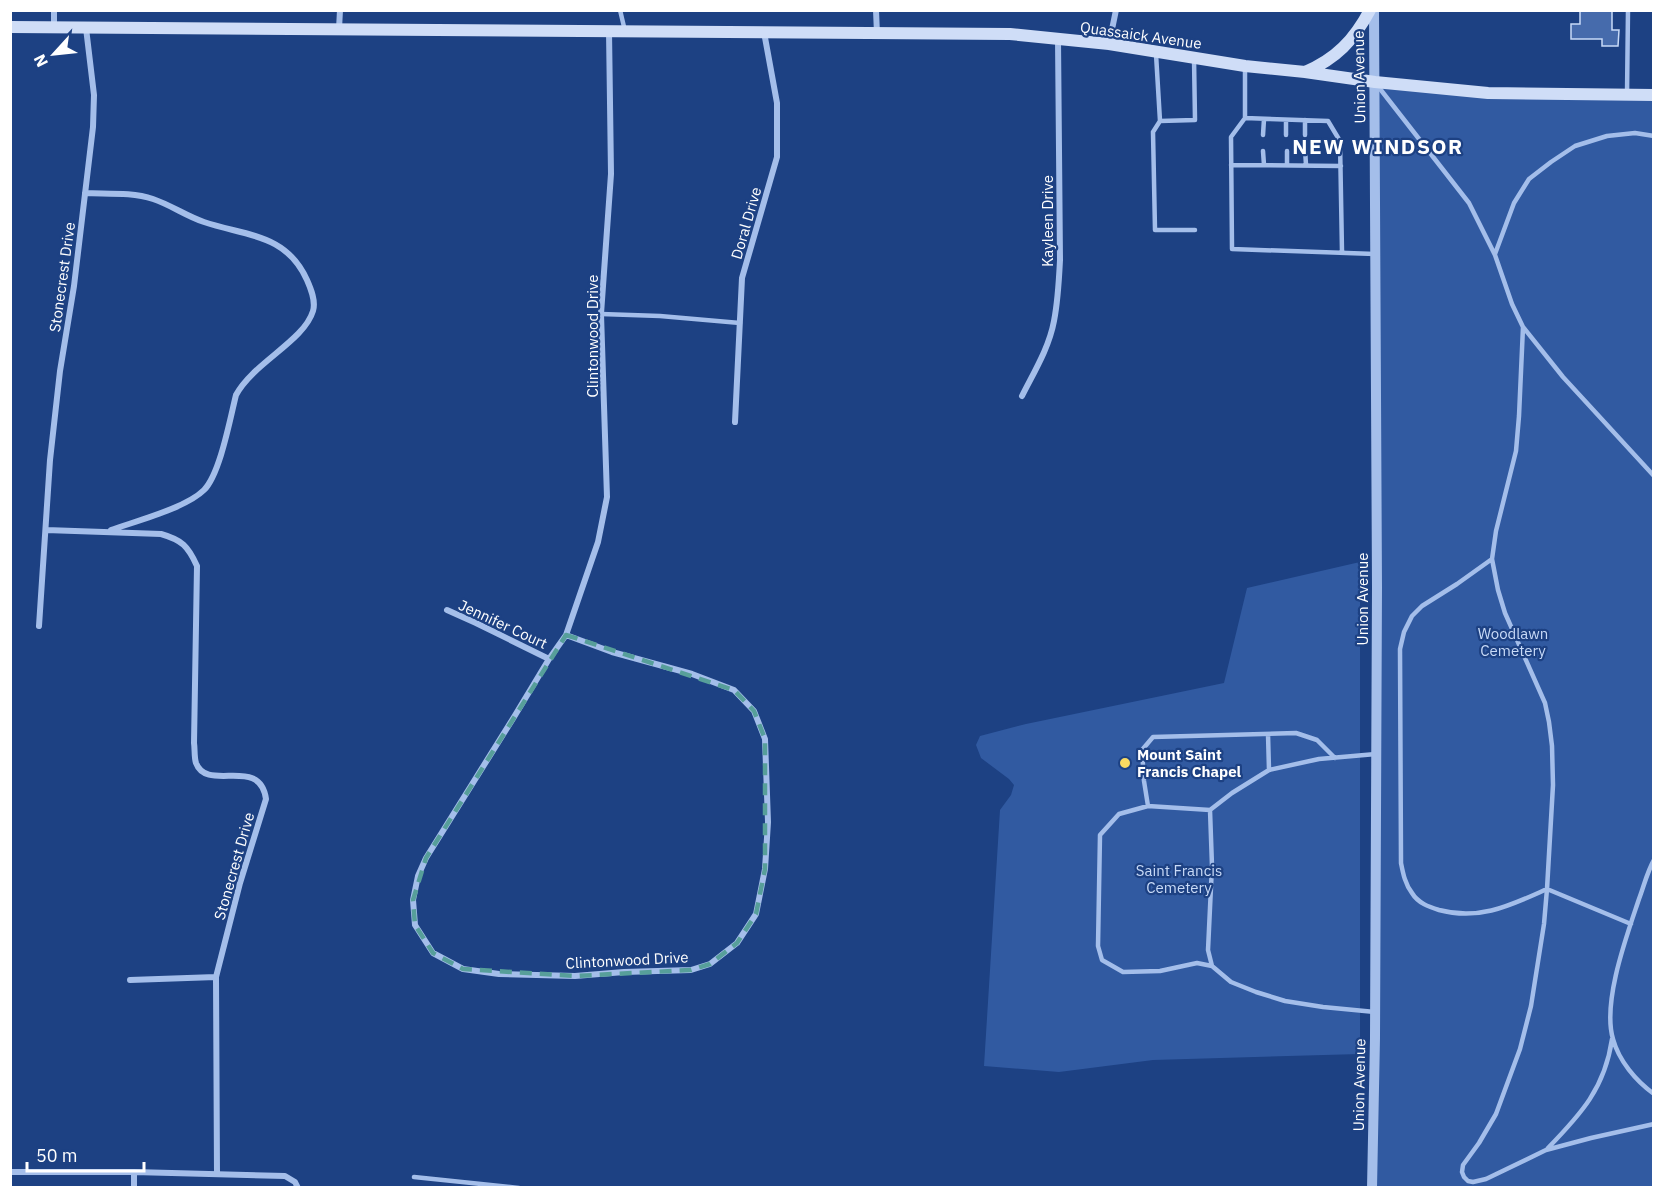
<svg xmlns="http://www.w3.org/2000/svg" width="1664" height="1198" font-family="'IBM Plex Sans',sans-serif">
<rect width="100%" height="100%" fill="#1d4183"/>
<path fill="#315aa1" d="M 1375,82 L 1653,96 L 1653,1187 L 1371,1188 Z
M 1360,562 L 1360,1054 L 1153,1060 L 1059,1072 L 984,1066 L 1000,810 L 1011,795 L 1014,785 L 1009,779 L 981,758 L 976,745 L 980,736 L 1026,724 L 1224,683 L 1247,588 Z"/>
<path fill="#466bac" stroke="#c8daf7" stroke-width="1.5" d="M 1580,10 L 1612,10 L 1612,30 L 1619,30 L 1618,46 L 1602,46 L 1602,39 L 1571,39 L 1571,24 L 1580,24 Z"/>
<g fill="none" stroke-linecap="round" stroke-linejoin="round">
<path stroke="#a4beea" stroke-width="4.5" d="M 620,10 L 625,31
M 1156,54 L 1160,121 L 1195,120 L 1194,58
M 1245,68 L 1245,118 L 1231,137 L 1232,249 L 1375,254
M 1377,85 L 1469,203 L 1495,255 L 1512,304 L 1523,327 L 1563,377 L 1654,476
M 1627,95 L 1628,10
M 1245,118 L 1328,121 L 1340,141 L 1342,252
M 1286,120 L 1286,135
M 1305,120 L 1305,135
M 1160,121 L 1153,132 L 1155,230 L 1195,230
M 1263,135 L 1264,119
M 1305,149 L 1306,165
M 1263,151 L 1264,165
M 1287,151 L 1287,165
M 1231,165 L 1341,166
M 1495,254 L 1514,203 L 1529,179 L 1551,162 L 1575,146 L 1607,136 L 1635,133 L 1654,136
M 601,314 L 660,316 L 740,323
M 1523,327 L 1519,416 L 1516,451 L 1496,531 L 1492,559 L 1498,590 L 1505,613 L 1545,703 L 1549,722 L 1552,746 L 1553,785 L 1547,889 L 1544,924 L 1531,1006 L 1520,1049 L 1496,1114 L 1479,1143 L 1463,1165 L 1462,1172 L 1464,1177 L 1468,1181 L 1473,1182 L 1486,1179 L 1546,1150 L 1591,1138 L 1654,1124
M 1492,559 L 1457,584 L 1422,606 L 1412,616 L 1404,632 L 1400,649 L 1401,863 C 1403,873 1405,884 1412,893 C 1418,903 1429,907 1439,910 C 1480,921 1511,905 1547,889 L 1631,924
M 1268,734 L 1269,770
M 1148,806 L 1144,781 L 1142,750 L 1153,737 L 1296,733 L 1317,740 L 1335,758
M 1210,810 L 1148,806 L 1119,814 L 1100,835 L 1098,946 L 1102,960 L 1123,972 L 1160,971 L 1197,963 L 1212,966
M 1654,860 C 1647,872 1644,886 1639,899 C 1627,935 1602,1002 1613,1039 C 1619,1061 1636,1081 1654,1094
M 1375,1012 L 1323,1007 L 1285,1001 L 1256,992 L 1231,982 L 1212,966 L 1208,950 L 1212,866 L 1210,810 L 1232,793 L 1269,770 L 1319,759 L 1376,754
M 1548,1148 C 1581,1114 1605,1088 1612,1039
M 414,1177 L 519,1188"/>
<path stroke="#a4beea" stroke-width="6" d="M 876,10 L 877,34
M 54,27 L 54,10
M 339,29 L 340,10
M 1109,44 L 1116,10
M 85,193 C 107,194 132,192 153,199 C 171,205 186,216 204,222 C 245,236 286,233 307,280 C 311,289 316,301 313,311 C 304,341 253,363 236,395 C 230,419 220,474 204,490 C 186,508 136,521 111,530
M 1022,396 C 1034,372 1049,348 1054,321 C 1058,301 1059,280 1060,260 L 1058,39
M 735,422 L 742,278 L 777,157 L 777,103 L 764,32
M 46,530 L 161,534 C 182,540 188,546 197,566 L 194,743 C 195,749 194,757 196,763 C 207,793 260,755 266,799 L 240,883 L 216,977 L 217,1174
M 447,610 L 476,623 L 549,659
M 39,626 L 50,460 L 60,371 L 74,286 L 93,127 L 94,95 L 86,28
M 566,635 L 549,659 L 514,717 L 426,858 L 418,876 L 413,900 L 415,925 L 433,953 L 463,969 L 499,974 L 575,976 L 624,972 L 691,970 L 710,964 L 737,943 L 756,914 L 765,869 L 768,822 L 765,739 L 754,711 L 734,690 L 692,674 L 612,652 L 566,635 L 598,542 L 607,497 L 601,314 L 611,174 L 609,31
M 130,980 L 216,977
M 10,1172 L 134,1172 L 285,1176 L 295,1182 L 298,1188
M 134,1188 L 134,1172"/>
<path stroke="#a4beea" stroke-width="10" d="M 1372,1188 L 1375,1038 L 1377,587 L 1374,10"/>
<path stroke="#cfddf7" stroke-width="12" d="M 10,27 L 1010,34 L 1109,44 L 1245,66 L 1305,72 L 1375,82 L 1488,93 L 1654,95
M 1305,72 C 1336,59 1354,40 1370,10"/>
</g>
<path fill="none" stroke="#579f9a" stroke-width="4.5" stroke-dasharray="12 8" stroke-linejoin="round" d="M 566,635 L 734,690 L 754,711 L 765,739 L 765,869 L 756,914 L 737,943 L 710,964 L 691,970 L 575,976 L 463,969 L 433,953 L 415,925 L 413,900 L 426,858 Z"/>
<circle fill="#f9da62" stroke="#1d4183" stroke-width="2" cx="1125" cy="763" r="6"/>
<g text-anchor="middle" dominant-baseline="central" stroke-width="4.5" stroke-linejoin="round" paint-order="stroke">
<g font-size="15" fill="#fff" stroke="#1d4183">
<text transform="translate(1141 35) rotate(8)">Quassaick Avenue</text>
<text transform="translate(1359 77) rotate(-91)">Union Avenue</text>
<text transform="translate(1047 221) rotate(-90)">Kayleen Drive</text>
<text transform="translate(746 223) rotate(-74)">Doral Drive</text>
<text transform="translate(62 277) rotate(-82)">Stonecrest Drive</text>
<text transform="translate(592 336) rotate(-90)">Clintonwood Drive</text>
<text transform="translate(1362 599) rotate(-90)">Union Avenue</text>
<text transform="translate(503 624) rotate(25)">Jennifer Court</text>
<text transform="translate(234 866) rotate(-74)">Stonecrest Drive</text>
<text transform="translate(627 960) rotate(-3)">Clintonwood Drive</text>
<text transform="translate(1359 1085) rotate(-89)">Union Avenue</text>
</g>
<g font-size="15" fill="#c8daf7" stroke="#1d4183">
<text x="1513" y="633">Woodlawn<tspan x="1513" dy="17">Cemetery</tspan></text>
<text x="1179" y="870">Saint Francis<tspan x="1179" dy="17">Cemetery</tspan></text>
</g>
<g font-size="15" font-weight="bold" fill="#fff" stroke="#1d4183" text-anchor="start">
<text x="1137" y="754">Mount Saint<tspan x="1137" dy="17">Francis Chapel</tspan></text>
</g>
<g font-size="21" font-weight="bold" letter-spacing="1.5" fill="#fff" stroke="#1d4183">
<text x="1378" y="146">NEW WINDSOR</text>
</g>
</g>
<rect width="1664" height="1198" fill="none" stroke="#ffffff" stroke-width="24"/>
<g transform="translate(54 54) rotate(243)" stroke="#1d4183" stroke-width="4.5" paint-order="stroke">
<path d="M0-4.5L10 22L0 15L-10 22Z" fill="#ffffff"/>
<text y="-9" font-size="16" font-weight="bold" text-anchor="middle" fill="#ffffff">N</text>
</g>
<path d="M27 1162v9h117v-9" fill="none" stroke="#ffffff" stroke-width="3"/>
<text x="36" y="1162" font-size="18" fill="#ffffff" stroke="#1d4183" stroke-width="4.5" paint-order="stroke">50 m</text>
</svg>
